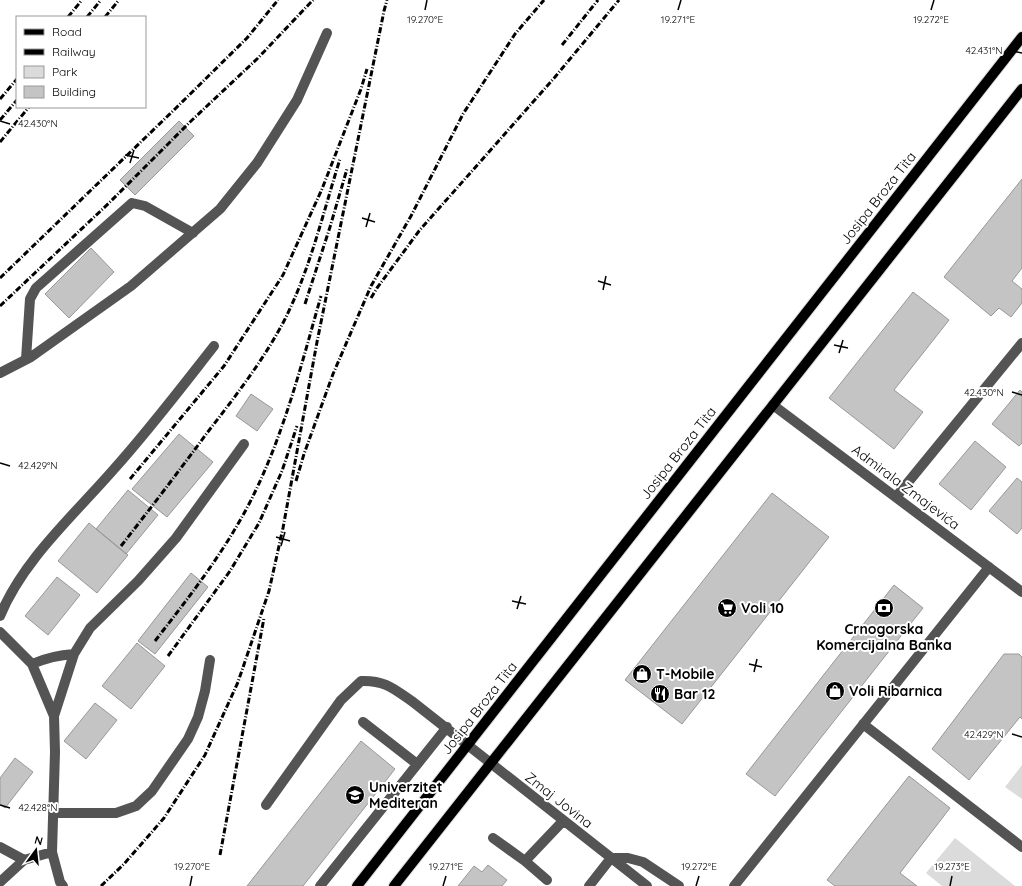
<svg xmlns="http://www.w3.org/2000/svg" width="1022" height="886" font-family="Quicksand,sans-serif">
<rect width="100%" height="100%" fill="#fff"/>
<path fill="#dbdbdb" d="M 1022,765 L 1022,799 L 1005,787 Z
M 955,838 L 1015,886 L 942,886 L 926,873 Z"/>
<path fill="#c4c4c4" stroke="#989898" d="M 179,121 L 194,136 L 135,195 L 120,180 Z
M 1022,179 L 1022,268 L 1012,281 L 1022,289 L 1022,303 L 1011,317 L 999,308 L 991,316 L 944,277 Z
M 91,248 L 114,272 L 69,318 L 45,294 Z
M 913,292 L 949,320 L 894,390 L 923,412 L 894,449 L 829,398 Z
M 1020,390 L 1022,392 L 1022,443 L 1019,446 L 992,424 Z
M 251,394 L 273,409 L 257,431 L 236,416 Z
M 179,434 L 213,462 L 167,517 L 132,489 Z
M 975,441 L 1006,467 L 971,510 L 939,484 Z
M 1017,478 L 1022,482 L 1022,528 L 1017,534 L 989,511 Z
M 128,490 L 158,515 L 126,554 L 96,529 Z
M 772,493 L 829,537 L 682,724 L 625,680 Z
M 89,523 L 128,555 L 97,593 L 58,561 Z
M 191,573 L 208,587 L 155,654 L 138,641 Z
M 57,577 L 80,595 L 48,635 L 25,616 Z
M 894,585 L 923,608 L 775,796 L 746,774 Z
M 137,643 L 165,666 L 131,709 L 102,686 Z
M 1004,654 L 1019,654 L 1022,657 L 1022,719 L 1020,717 L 969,780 L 932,749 Z
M 95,703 L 117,720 L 86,759 L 64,741 Z
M 361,741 L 395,769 L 303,886 L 247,886 Z
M 15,758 L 33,772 L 5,808 L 0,804 L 0,778 Z
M 909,776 L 950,808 L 900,873 L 917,886 L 835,886 L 827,880 Z
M 488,865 L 507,880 L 502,886 L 458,886 L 474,866 L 482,872 Z"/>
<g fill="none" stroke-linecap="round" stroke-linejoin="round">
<defs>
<path id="major" d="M 357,886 L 1022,37
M 394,886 L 1022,89"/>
</defs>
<use href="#major" stroke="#dbdbdb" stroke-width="12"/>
<path stroke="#545454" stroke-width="10" d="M 26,359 L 30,299 L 36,288 L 132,203 L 145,206 L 193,233
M 0,373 L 31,357 L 131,286 L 220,209 L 257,163 L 297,100 L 327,33
M 773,405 L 1022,592
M 896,497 L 1022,343
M 0,616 C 23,560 74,515 114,469 C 149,430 181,388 214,346
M 0,632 L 32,664 L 54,716 L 55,752 L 52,852 L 24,860 L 0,882
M 32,664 C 46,658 59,655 74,654
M 54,716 L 74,654 L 90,628 L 138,581 L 176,538 L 244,444
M 363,722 L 417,764
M 863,724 L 1022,847
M 266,805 L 341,700 L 361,681 C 385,680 394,689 413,702 L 647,886
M 53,813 L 116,813 L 136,806 L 152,791 L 188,739 L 198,717 L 205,691 L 210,660
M 493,838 L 525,861
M 0,847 L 24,860
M 52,852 L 60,882 L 63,886
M 611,858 L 628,858 L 643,862 L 679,886
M 547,880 L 525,861 L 563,821
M 320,886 L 447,727
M 589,886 L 611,858
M 734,886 L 989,567"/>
<use href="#major" stroke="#000" stroke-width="10"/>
<path stroke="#000" stroke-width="3" stroke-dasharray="6 2 1 2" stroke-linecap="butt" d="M 68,17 L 82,0
M 87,17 L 101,0
M 105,17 L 119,0
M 562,45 L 598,0
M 0,99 L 17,79
M 0,120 L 17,100
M 0,142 L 29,107
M 0,278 L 176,108 L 247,38 L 278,0
M 371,298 L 377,288 L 419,231 L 555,77 L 619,0
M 305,304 L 330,227 L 347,169
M 0,306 L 109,203 L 190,122 L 258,58 L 313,0
M 130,479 L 224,366 L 283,275 L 322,189 L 361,89 L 367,69
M 296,481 L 304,454 L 333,374 L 371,286 L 411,216 L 463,114 L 515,34 L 544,0
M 121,546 C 150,509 179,471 207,433 C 234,398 263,361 284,321 C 310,270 323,213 340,159
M 155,641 C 189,597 223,554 249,504 C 283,438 301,366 321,296
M 168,656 L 230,571 L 259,523 L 282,471 L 297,426
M 220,855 L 264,618
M 101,886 L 124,864 L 164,818 L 205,755 L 238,682 L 269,591 L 283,528 L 317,342 L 384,11 L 387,0"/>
</g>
<path fill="none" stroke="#000" stroke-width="1.5" d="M 425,10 L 427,0M 678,10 L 681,0M 931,10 L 934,0M 1012,51 L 1022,53M 0,121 L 10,124M 125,155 L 139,158M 130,163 L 134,150M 362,218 L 375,222M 366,227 L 370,213M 598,281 L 611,285M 603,290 L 606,276M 834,345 L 848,348M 839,353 L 843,340M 1012,392 L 1022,395M 0,463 L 10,466M 276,537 L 290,541M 281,546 L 285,532M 512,601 L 526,604M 517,609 L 521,596M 749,664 L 762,667M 754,672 L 757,659M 1012,734 L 1022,737M 0,805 L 10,808M 190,886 L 192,876M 443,886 L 446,876M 696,886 L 699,876M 950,886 L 952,876"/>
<defs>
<symbol id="supermarket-disc" viewBox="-11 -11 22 22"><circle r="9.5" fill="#000" stroke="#fff"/><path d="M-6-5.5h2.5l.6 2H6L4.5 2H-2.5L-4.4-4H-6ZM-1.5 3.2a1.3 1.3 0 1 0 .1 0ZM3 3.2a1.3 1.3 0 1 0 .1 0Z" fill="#fff"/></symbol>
<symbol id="bank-disc" viewBox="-11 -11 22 22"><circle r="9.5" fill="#000" stroke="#fff"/><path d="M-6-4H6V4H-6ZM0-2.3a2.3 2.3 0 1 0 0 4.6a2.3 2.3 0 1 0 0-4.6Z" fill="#fff"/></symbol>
<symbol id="shop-disc" viewBox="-11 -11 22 22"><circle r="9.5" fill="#000" stroke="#fff"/><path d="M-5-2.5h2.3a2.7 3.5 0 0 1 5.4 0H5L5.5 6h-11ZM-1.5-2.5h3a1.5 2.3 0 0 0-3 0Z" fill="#fff"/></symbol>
<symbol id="restaurant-disc" viewBox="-11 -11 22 22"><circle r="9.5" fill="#000" stroke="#fff"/><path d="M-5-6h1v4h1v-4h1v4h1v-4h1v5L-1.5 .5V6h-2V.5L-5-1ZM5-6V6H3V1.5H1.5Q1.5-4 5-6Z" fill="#fff"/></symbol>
<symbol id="university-disc" viewBox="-11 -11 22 22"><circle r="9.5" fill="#000" stroke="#fff"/><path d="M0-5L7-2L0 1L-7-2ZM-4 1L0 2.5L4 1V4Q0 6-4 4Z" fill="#fff"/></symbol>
</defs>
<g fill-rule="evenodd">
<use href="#supermarket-disc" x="716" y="597" width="22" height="22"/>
<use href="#bank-disc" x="873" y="597" width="22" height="22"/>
<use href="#shop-disc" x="631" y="663" width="22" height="22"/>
<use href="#shop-disc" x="824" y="680" width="22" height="22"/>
<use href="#restaurant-disc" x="649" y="683" width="22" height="22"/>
<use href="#university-disc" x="344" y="784" width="22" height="22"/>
</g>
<g text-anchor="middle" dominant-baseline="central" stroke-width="4" stroke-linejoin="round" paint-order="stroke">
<g font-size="14" fill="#000" stroke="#fff">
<text transform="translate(878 198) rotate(-52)">Josipa Broza Tita</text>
<text transform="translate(678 453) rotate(-52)">Josipa Broza Tita</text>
<text transform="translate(906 487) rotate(37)">Admirala Zmajevića</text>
<text transform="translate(479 708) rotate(-52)">Josipa Broza Tita</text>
<text transform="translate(559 800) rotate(38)">Zmaj Jovina</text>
</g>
<g font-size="14" font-weight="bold" fill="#000" stroke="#fff" text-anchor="start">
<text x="741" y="608">Voli 10</text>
<text x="884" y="629" text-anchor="middle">Crnogorska<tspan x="884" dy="16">Komercijalna Banka</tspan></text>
<text x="656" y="674">T-Mobile</text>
<text x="849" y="691">Voli Ribarnica</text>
<text x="674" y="694">Bar 12</text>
<text x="369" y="787">Univerzitet<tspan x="369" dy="16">Mediteran</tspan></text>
</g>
</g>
<g font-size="10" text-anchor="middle" fill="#000" stroke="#fff" stroke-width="4" stroke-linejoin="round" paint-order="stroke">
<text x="425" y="23">19.270°E</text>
<text x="678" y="23">19.271°E</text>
<text x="931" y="23">19.272°E</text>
<text x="984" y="54">42.431°N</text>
<text x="38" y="127">42.430°N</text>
<text x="984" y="396">42.430°N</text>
<text x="38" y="469">42.429°N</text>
<text x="984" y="738">42.429°N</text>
<text x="38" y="811">42.428°N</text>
<text x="192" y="870">19.270°E</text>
<text x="446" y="870">19.271°E</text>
<text x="699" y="870">19.272°E</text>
<text x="952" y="870">19.273°E</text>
</g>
<rect x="16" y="16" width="130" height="92" fill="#ffffff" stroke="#999999"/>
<rect x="24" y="29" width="20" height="6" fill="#000000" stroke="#999999"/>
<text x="52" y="36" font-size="12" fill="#000000">Road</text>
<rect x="24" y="49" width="20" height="6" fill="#000000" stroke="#999999"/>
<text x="52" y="56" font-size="12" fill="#000000">Railway</text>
<rect x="24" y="66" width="20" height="12" fill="#dbdbdb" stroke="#999999"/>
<text x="52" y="76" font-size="12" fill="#000000">Park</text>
<rect x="24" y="86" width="20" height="12" fill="#c4c4c4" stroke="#999999"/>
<text x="52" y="96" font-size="12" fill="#000000">Building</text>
<g transform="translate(36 850) rotate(15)" stroke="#ffffff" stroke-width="3" paint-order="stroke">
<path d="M0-3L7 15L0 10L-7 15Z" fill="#000000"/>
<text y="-6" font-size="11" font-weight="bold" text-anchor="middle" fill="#000000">N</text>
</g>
</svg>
